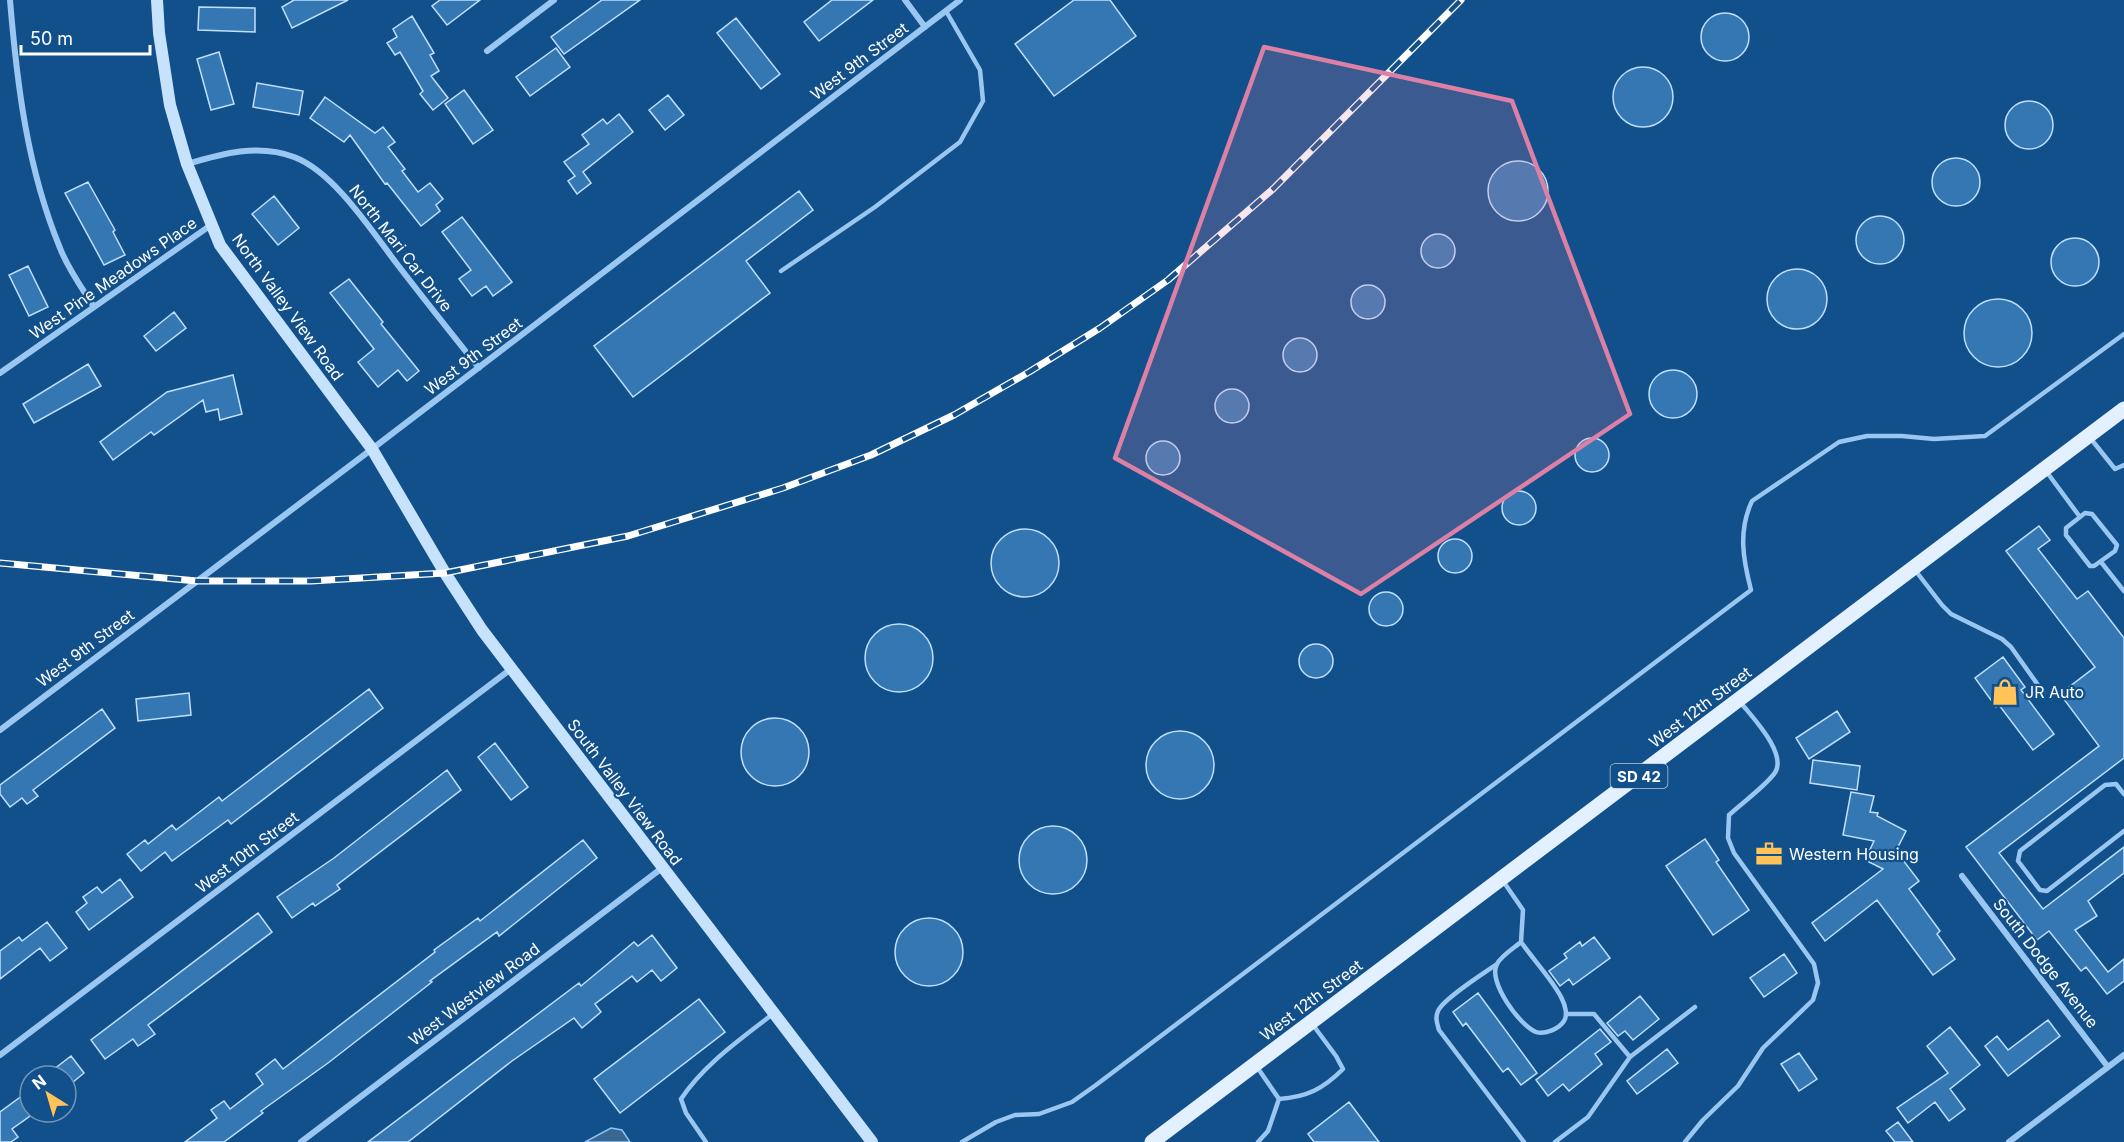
<svg xmlns="http://www.w3.org/2000/svg" width="2124" height="1142" font-family="Inter,sans-serif">
<rect width="100%" height="100%" fill="#12508b"/>
<path fill="#396792" stroke="#8ac3f5" stroke-width="1.5" d="M 611,1128 L 622,1130 L 630,1142 L 585,1142 Z"/>
<path fill="#3577b3" stroke="#bfdffc" stroke-width="1.5" d="M 294,0 L 348,0 L 292,28 L 282,7 Z
M 440,0 L 480,0 L 447,25 L 432,6 Z
M 602,0 L 640,0 L 564,54 L 551,37 Z
M 832,0 L 873,0 L 819,41 L 804,22 Z
M 1074,0 L 1110,0 L 1136,36 L 1054,96 L 1015,44 Z
M 199,7 L 255,8 L 255,32 L 198,30 Z
M1701 37a24 24 0 1 1 48 0a24 24 0 1 1-48 0Z
M 412,16 L 434,53 L 430,55 L 439,71 L 431,76 L 448,98 L 433,110 L 420,94 L 423,91 L 400,52 L 395,55 L 387,43 L 397,37 L 393,29 Z
M 736,18 L 780,74 L 761,89 L 717,33 Z
M 556,48 L 570,67 L 530,96 L 516,77 Z
M 219,52 L 234,104 L 211,110 L 197,59 Z
M1613 97a30 30 0 1 1 60 0a30 30 0 1 1-60 0Z
M 257,83 L 303,91 L 299,115 L 253,107 Z
M 464,90 L 493,130 L 473,144 L 445,104 Z
M 668,95 L 684,115 L 665,130 L 649,110 Z
M 325,97 L 375,133 L 383,127 L 395,142 L 388,147 L 405,169 L 402,171 L 418,192 L 430,183 L 443,199 L 436,205 L 440,211 L 421,226 L 387,183 L 385,184 L 350,135 L 344,142 L 310,118 Z
M2005 125a24 24 0 1 1 48 0a24 24 0 1 1-48 0Z
M 619,114 L 633,132 L 583,172 L 591,183 L 577,194 L 568,181 L 575,176 L 564,162 L 589,144 L 582,135 L 603,119 L 607,124 Z
M1932 182a24 24 0 1 1 48 0a24 24 0 1 1-48 0Z
M1488 191a30 30 0 1 1 60 0a30 30 0 1 1-60 0Z
M 88,182 L 115,230 L 113,232 L 125,255 L 104,265 L 65,193 Z
M 799,191 L 813,210 L 746,261 L 770,293 L 633,397 L 594,346 Z
M 274,196 L 299,228 L 278,245 L 252,214 Z
M1856 240a24 24 0 1 1 48 0a24 24 0 1 1-48 0Z
M 462,217 L 512,282 L 493,296 L 486,286 L 472,296 L 459,279 L 471,270 L 442,232 Z
M1421 251a17 17 0 1 1 34 0a17 17 0 1 1-34 0Z
M2051 262a24 24 0 1 1 48 0a24 24 0 1 1-48 0Z
M 28,266 L 48,307 L 29,316 L 9,275 Z
M1767 299a30 30 0 1 1 60 0a30 30 0 1 1-60 0Z
M 349,279 L 383,322 L 381,324 L 419,371 L 407,381 L 398,370 L 378,387 L 358,362 L 374,349 L 330,293 Z
M1351 302a17 17 0 1 1 34 0a17 17 0 1 1-34 0Z
M1964 333a34 34 0 1 1 68 0a34 34 0 1 1-68 0Z
M 174,312 L 186,328 L 156,351 L 144,336 Z
M1283 355a17 17 0 1 1 34 0a17 17 0 1 1-34 0Z
M 88,364 L 101,386 L 34,423 L 23,404 Z
M1649 394a24 24 0 1 1 48 0a24 24 0 1 1-48 0Z
M 233,375 L 242,414 L 220,420 L 218,409 L 206,412 L 203,400 L 154,435 L 151,432 L 113,460 L 100,442 L 167,392 Z
M1215 406a17 17 0 1 1 34 0a17 17 0 1 1-34 0Z
M1575 455a17 17 0 1 1 34 0a17 17 0 1 1-34 0Z
M1146 458a17 17 0 1 1 34 0a17 17 0 1 1-34 0Z
M1502 508a17 17 0 1 1 34 0a17 17 0 1 1-34 0Z
M 2039,526 L 2050,540 L 2038,549 L 2077,599 L 2088,591 L 2124,638 L 2124,758 L 1999,853 L 2043,909 L 2124,847 L 2124,873 L 2088,901 L 2097,916 L 2075,930 L 2108,972 L 2124,959 L 2124,981 L 2107,994 L 2086,967 L 2081,971 L 2049,931 L 2037,940 L 1966,847 L 2099,746 L 2060,694 L 2095,667 L 2006,551 Z
M991 563a34 34 0 1 1 68 0a34 34 0 1 1-68 0Z
M1438 556a17 17 0 1 1 34 0a17 17 0 1 1-34 0Z
M1369 609a17 17 0 1 1 34 0a17 17 0 1 1-34 0Z
M865 658a34 34 0 1 1 68 0a34 34 0 1 1-68 0Z
M1299 661a17 17 0 1 1 34 0a17 17 0 1 1-34 0Z
M 2003,657 L 2025,687 L 2021,690 L 2054,734 L 2033,750 L 1999,705 L 1996,707 L 1975,678 Z
M 369,689 L 383,708 L 231,824 L 228,820 L 172,861 L 165,852 L 141,871 L 127,854 L 145,840 L 148,844 L 172,825 L 176,830 L 219,797 L 222,801 Z
M 189,693 L 191,715 L 138,721 L 136,699 Z
M 102,709 L 115,728 L 33,790 L 38,796 L 27,804 L 22,798 L 10,807 L 0,794 L 0,785 Z
M 1837,711 L 1850,732 L 1809,759 L 1796,738 Z
M741 752a34 34 0 1 1 68 0a34 34 0 1 1-68 0Z
M1146 765a34 34 0 1 1 68 0a34 34 0 1 1-68 0Z
M 495,743 L 528,787 L 511,800 L 478,757 Z
M 1813,760 L 1860,766 L 1857,790 L 1810,783 Z
M 447,770 L 461,790 L 337,885 L 340,889 L 315,906 L 313,903 L 292,918 L 277,897 L 334,858 Z
M 1851,792 L 1874,796 L 1870,812 L 1878,813 L 1877,816 L 1906,831 L 1896,851 L 1919,881 L 1909,889 L 1940,931 L 1937,934 L 1955,959 L 1933,975 L 1877,900 L 1825,941 L 1812,923 L 1883,869 L 1865,860 L 1874,841 L 1843,835 Z
M1019 860a34 34 0 1 1 68 0a34 34 0 1 1-68 0Z
M 1705,839 L 1719,860 L 1716,862 L 1749,910 L 1713,935 L 1666,866 Z
M 583,840 L 597,858 L 499,936 L 497,932 L 430,981 L 432,982 L 386,1018 L 328,1063 L 261,1111 L 263,1113 L 224,1142 L 185,1142 L 217,1118 L 211,1110 L 224,1101 L 230,1109 L 263,1084 L 256,1074 L 275,1059 L 283,1069 L 435,952 L 434,950 L 478,918 L 480,921 Z
M 120,879 L 133,897 L 89,930 L 76,912 L 87,903 L 83,897 L 97,887 L 102,893 Z
M 258,913 L 272,932 L 148,1025 L 155,1034 L 138,1046 L 133,1039 L 105,1059 L 91,1040 Z
M895 952a34 34 0 1 1 68 0a34 34 0 1 1-68 0Z
M 47,922 L 67,948 L 50,961 L 40,948 L 0,979 L 0,951 L 19,937 L 22,941 Z
M 652,935 L 677,968 L 661,981 L 652,970 L 637,982 L 632,976 L 595,1004 L 601,1012 L 582,1028 L 574,1018 L 512,1061 L 408,1142 L 368,1142 L 579,983 L 581,986 L 634,942 L 638,946 Z
M 1594,937 L 1610,958 L 1573,985 L 1569,979 L 1560,986 L 1549,971 L 1567,958 L 1564,954 L 1580,942 L 1582,946 Z
M 1784,954 L 1797,973 L 1764,997 L 1750,978 Z
M 1478,993 L 1537,1073 L 1521,1085 L 1508,1068 L 1503,1072 L 1466,1023 L 1463,1026 L 1453,1012 Z
M 1640,996 L 1659,1019 L 1633,1040 L 1625,1031 L 1618,1036 L 1607,1023 Z
M 699,999 L 725,1032 L 620,1113 L 594,1079 Z
M 2048,1020 L 2060,1036 L 2008,1076 L 1985,1046 L 1997,1036 L 2008,1050 Z
M 1950,1027 L 1980,1065 L 1950,1089 L 1965,1109 L 1949,1121 L 1935,1102 L 1908,1123 L 1897,1108 L 1948,1073 L 1927,1046 Z
M 1600,1029 L 1611,1042 L 1595,1054 L 1602,1064 L 1569,1091 L 1563,1084 L 1548,1096 L 1536,1080 Z
M 1667,1049 L 1678,1063 L 1637,1094 L 1627,1081 Z
M 1799,1053 L 1817,1079 L 1799,1091 L 1781,1064 Z
M 71,1056 L 84,1073 L 66,1088 L 66,1076 L 45,1076 Z
M 30,1090 L 30,1116 L 12,1129 L 18,1137 L 11,1142 L 0,1142 L 0,1112 Z
M 1349,1102 L 1379,1142 L 1314,1142 L 1308,1134 Z
M 1898,1122 L 1913,1142 L 1895,1142 L 1886,1131 Z"/>
<g fill="none" stroke-linecap="round" stroke-linejoin="round">
<path stroke="#99c7f1" stroke-width="4.5" d="M 781,271 L 875,207 L 960,142 L 983,101 L 980,70 L 946,11
M 2091,439 L 2115,469 L 2124,465
M 2046,471 L 2080,517 L 2085,513 L 2092,514 L 2117,545 L 2115,551 L 2094,566 L 2090,566 L 2066,535 L 2066,528 L 2080,517
M 2101,562 L 2124,591
M 1915,570 L 1942,605 L 1951,614 L 2002,639 L 2011,647 L 2043,692
M 2124,794 L 2116,784 L 2105,785 L 2020,851 L 2018,861 L 2040,890 L 2047,891 L 2124,831
M 1503,881 L 1523,910 L 1521,942 C 1514,948 1501,956 1497,964 C 1487,981 1520,1026 1536,1032 C 1544,1035 1559,1029 1564,1021 C 1568,1015 1565,1005 1562,999 C 1555,983 1532,958 1521,942
M 1497,964 C 1484,973 1443,999 1438,1011 C 1435,1018 1437,1023 1439,1030 L 1524,1142
M 1566,1014 L 1594,1014 L 1630,1057 L 1695,1007
M 1257,1067 L 1279,1099 L 1268,1131 L 1258,1142
M 1279,1099 C 1307,1097 1323,1089 1343,1069 L 1336,1056 L 1313,1025
M 706,1142 L 686,1113 L 681,1099 C 704,1064 741,1039 774,1013
M 962,1142 L 996,1122 L 1015,1115 L 1039,1114 L 1072,1102 L 1096,1085 L 1751,590 C 1743,559 1738,531 1752,501 L 1839,442 L 1867,436 L 1902,436 L 1934,439 L 1985,436 L 2124,334
M 1555,1142 L 1588,1117 L 1630,1057
M 1685,1142 L 1703,1120 L 1738,1086 L 1763,1048 L 1813,1000 L 1818,983 L 1814,964 L 1734,853 L 1728,838 L 1729,815 C 1743,802 1762,789 1774,774 C 1789,755 1753,718 1741,703"/>
<path stroke="#99c7f1" stroke-width="6" d="M 10,0 C 17,84 27,168 60,248 C 68,269 82,288 94,307
M 905,0 L 925,27
M 487,51 L 554,0
M 187,164 C 221,154 258,143 294,157 C 334,172 371,230 397,264 C 424,299 451,333 479,368
M 0,373 L 211,225
M 0,730 L 372,449 L 960,0
M 1962,876 L 2108,1067
M 0,1055 L 511,669
M 301,1142 L 662,868
M 2009,1142 L 2124,1055"/>
<path stroke="#c7e2fc" stroke-width="12" d="M 157,0 L 159,33 L 170,105 L 187,164 L 220,245 L 372,449 L 445,573 L 482,630 L 872,1142"/>
<path stroke="#e3f0ff" stroke-width="15" d="M 1152,1142 L 2124,409"/>
<defs>
<path id="rail" d="M 0,563 L 197,581 L 311,581 L 445,573 L 628,536 L 783,488 L 871,455 L 954,415 L 1029,372 L 1100,328 L 1168,280 L 1273,189 L 1461,0"/>
</defs>
<use href="#rail" stroke="#fff" stroke-width="7"/>
<use href="#rail" stroke="#12508b" stroke-width="4.5" stroke-dasharray="14" stroke-linecap="butt"/>
</g>
<path fill="#dd80a5" fill-opacity="0.2" stroke="#dd80a5" stroke-width="4.5" stroke-linejoin="round" d="M 1264,47 L 1512,101 L 1630,414 L 1361,594 L 1115,458 Z"/>
<defs>
<symbol id="shop-bare" viewBox="-9 -9 18 18"><path d="M-5-2.5h2.3a2.7 3.5 0 0 1 5.4 0H5L5.5 6h-11ZM-1.5-2.5h3a1.5 2.3 0 0 0-3 0Z" fill="#ffc359" stroke="#12508b" stroke-width="2.5" paint-order="stroke"/></symbol>
<symbol id="office-bare" viewBox="-9 -9 18 18"><path d="M-6-3h4V-5.5h4V-3h4V5H-6ZM-1-4.5V-3h2v-1.5ZM-6 0V1H6V0Z" fill="#ffc359" stroke="#12508b" stroke-width="2.5" paint-order="stroke"/></symbol>
</defs>
<g fill-rule="evenodd">
<use href="#shop-bare" x="1986" y="673" width="38" height="38"/>
<use href="#office-bare" x="1750" y="835" width="38" height="38"/>
</g>
<g text-anchor="middle" dominant-baseline="central" stroke-width="4.5" stroke-linejoin="round" paint-order="stroke">
<rect fill="#12508b" stroke="#b8cadc" stroke-width="1.5" x="1610.5" y="764" width="57" height="24" rx="4.5"/>
<g font-size="15" font-weight="bold" fill="#fff">
<text x="1639" y="776">SD 42</text>
</g>
<g font-size="16" fill="#fff" stroke="#12508b">
<text transform="translate(859 61) rotate(-37)">West 9th Street</text>
<text transform="translate(401 248) rotate(52)">North Mari Car Drive</text>
<text transform="translate(113 278) rotate(-35)">West Pine Meadows Place</text>
<text transform="translate(288 307) rotate(54)">North Valley View Road</text>
<text transform="translate(473 356) rotate(-37)">West 9th Street</text>
<text transform="translate(85 648) rotate(-37)">West 9th Street</text>
<text transform="translate(1700 707) rotate(-37)">West 12th Street</text>
<text transform="translate(625 792) rotate(53)">South Valley View Road</text>
<text transform="translate(247 852) rotate(-37)">West 10th Street</text>
<text transform="translate(2046 963) rotate(52)">South Dodge Avenue</text>
<text transform="translate(474 994) rotate(-37)">West Westview Road</text>
<text transform="translate(1311 1000) rotate(-37)">West 12th Street</text>
</g>
<g font-size="16" fill="#fff" stroke="#12508b" text-anchor="start">
<text x="2025" y="692">JR Auto</text>
<text x="1789" y="854">Western Housing</text>
</g>
</g>
<g transform="translate(48 1094) rotate(323)"><circle r="28" fill="#12508b" stroke="#7196b9" stroke-width="1.5"/>
<path d="M0-4.5L10 22L0 15L-10 22Z" fill="#ffc359"/>
<text y="-9" font-size="16" font-weight="bold" text-anchor="middle" fill="#ffffff">N</text>
</g>
<path d="M21 45v9h129v-9" fill="none" stroke="#ffffff" stroke-width="3"/>
<text x="30" y="45" font-size="18" fill="#ffffff" stroke="#12508b" stroke-width="4.5" paint-order="stroke">50 m</text>
</svg>
